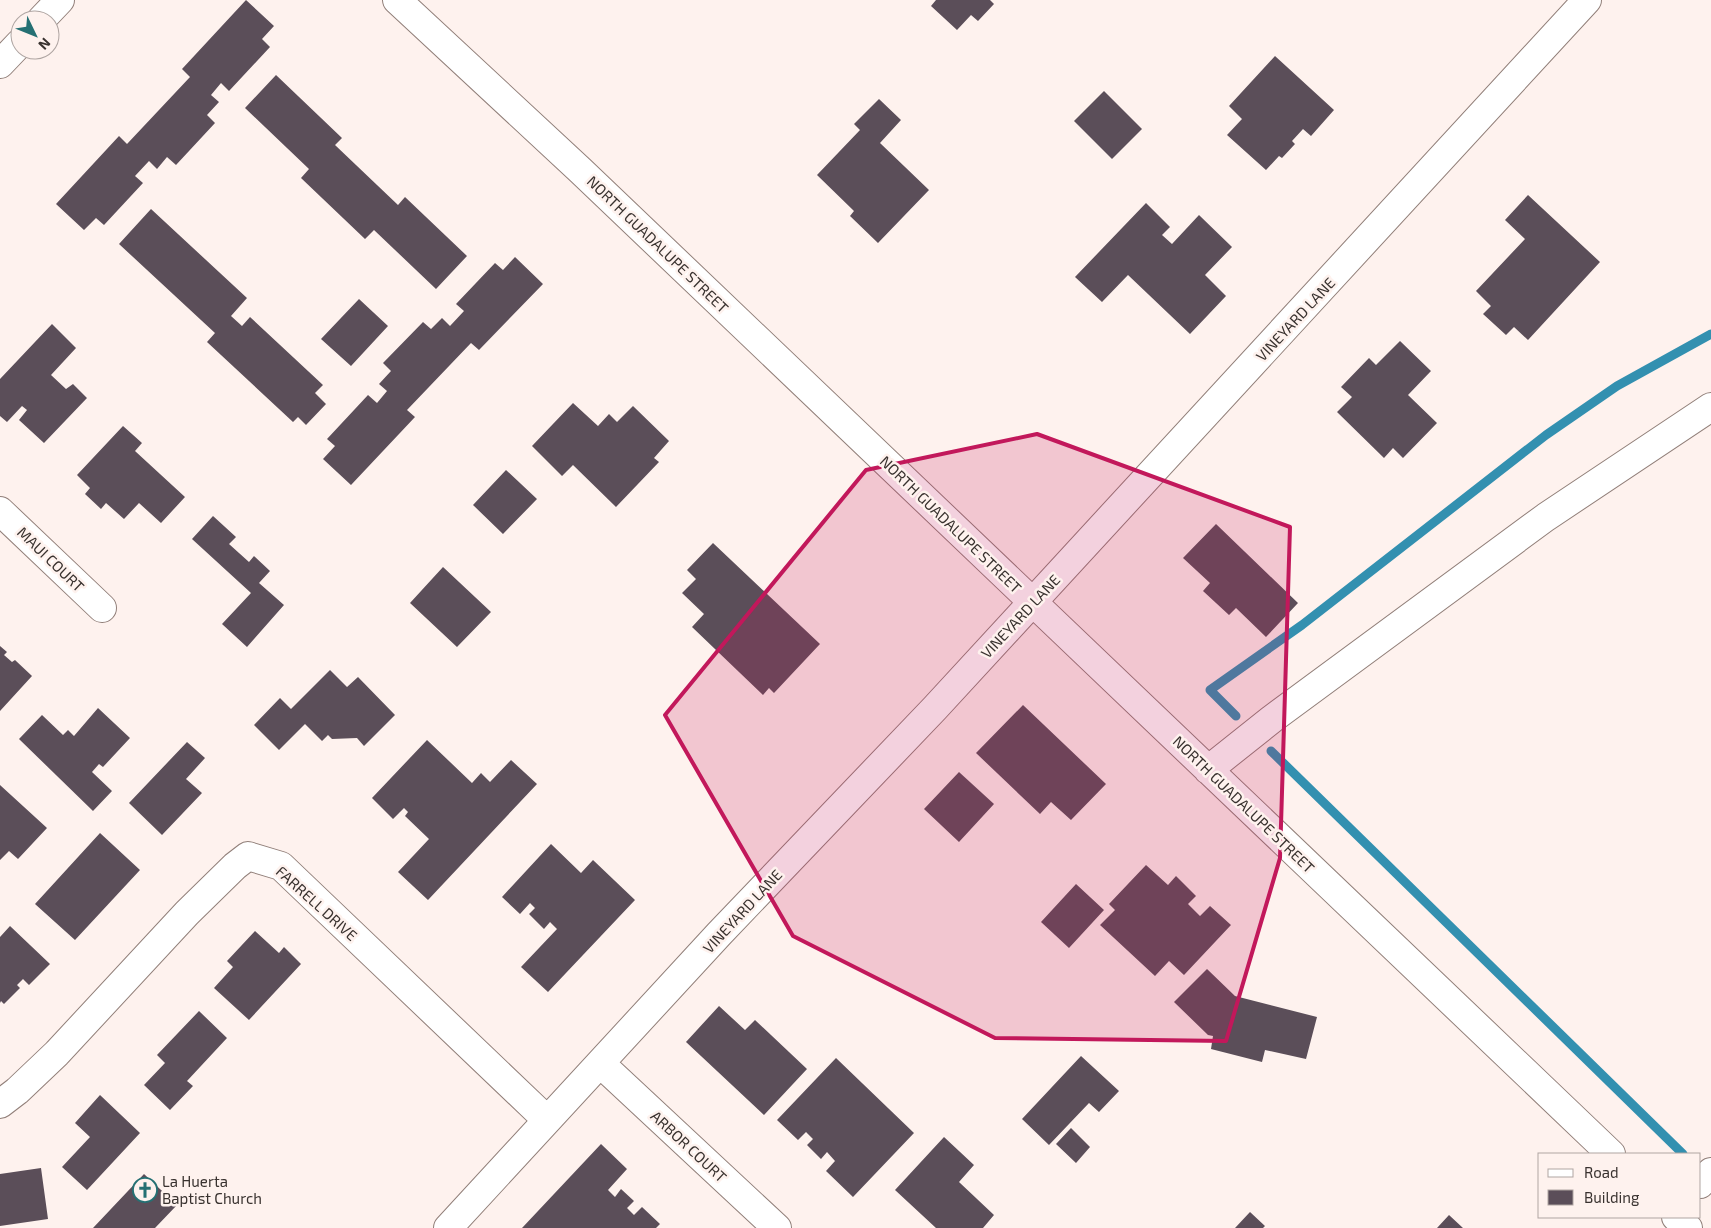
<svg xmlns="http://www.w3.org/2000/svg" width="1711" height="1228" font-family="'Exo 2',sans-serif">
<rect width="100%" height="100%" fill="#fef2ee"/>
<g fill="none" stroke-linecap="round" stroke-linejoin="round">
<path stroke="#3390b0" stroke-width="9" d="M 1236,716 L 1210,690 L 1302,625 L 1546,435 L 1617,386 L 1711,334
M 1271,751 L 1683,1154"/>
</g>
<path fill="#5b4e59" d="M 246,0 L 274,26 L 262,39 L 270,47 L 229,91 L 221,83 L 211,95 L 219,102 L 207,115 L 215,123 L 176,165 L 167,157 L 157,169 L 149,161 L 135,176 L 143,183 L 104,225 L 96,218 L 84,230 L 56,204 L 119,136 L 127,144 L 190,77 L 182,69 Z
M 936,0 L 990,0 L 994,4 L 978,21 L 971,15 L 957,30 L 931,6 Z
M 1275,56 L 1334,110 L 1311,136 L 1303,129 L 1292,141 L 1295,144 L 1282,158 L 1279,156 L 1266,170 L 1227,135 L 1242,119 L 1229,106 Z
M 276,75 L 342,138 L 335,145 L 398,205 L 405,197 L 467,256 L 436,289 L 374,230 L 365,239 L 301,178 L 309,169 L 245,108 Z
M 1104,91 L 1142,129 L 1112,159 L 1074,121 Z
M 879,99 L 901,120 L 880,143 L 929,190 L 878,243 L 850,216 L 854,211 L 817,175 L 860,130 L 854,124 Z
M 1528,195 L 1600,262 L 1528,340 L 1514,327 L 1506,335 L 1483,314 L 1491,306 L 1476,291 L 1525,239 L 1505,220 Z
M 1146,203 L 1170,227 L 1162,235 L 1172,244 L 1199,215 L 1232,247 L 1205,275 L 1226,296 L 1190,334 L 1128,275 L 1102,302 L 1075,277 Z
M 151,209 L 247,298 L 231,316 L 242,326 L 250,317 L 323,385 L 315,393 L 326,404 L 306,425 L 298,417 L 293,422 L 207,342 L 215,333 L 119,244 Z
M 515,257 L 543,284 L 479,350 L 471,343 L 407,410 L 415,417 L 351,485 L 323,459 L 335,446 L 327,439 L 368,395 L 377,403 L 387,391 L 379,384 L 391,371 L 383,363 L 423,322 L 431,329 L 442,318 L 450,326 L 464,311 L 456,304 L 495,263 L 503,270 Z
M 359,299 L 388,326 L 351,366 L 321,339 Z
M 52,324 L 76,348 L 51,375 L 66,389 L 73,384 L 87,398 L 44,443 L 19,420 L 27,410 L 22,406 L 7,422 L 0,416 L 0,379 Z
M 1400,341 L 1431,371 L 1408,395 L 1437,423 L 1403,458 L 1393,448 L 1384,458 L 1337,412 L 1352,397 L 1341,387 L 1369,358 L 1376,365 Z
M 573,403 L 598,426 L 609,414 L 617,422 L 633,406 L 669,441 L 654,458 L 659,462 L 616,507 L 573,465 L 562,476 L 532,446 Z
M 123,426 L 142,443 L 135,451 L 185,497 L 161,523 L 139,503 L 124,519 L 106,503 L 101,509 L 85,494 L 90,488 L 77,475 Z
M 506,470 L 537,499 L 503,534 L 473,505 Z
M 213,516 L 236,537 L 229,544 L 249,562 L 254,556 L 270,571 L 259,583 L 284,605 L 247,647 L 222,624 L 251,593 L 192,539 Z
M 1216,524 L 1298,603 L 1266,637 L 1236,608 L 1229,615 L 1203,591 L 1210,583 L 1183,558 Z
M 713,543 L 820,644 L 774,693 L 769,688 L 763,695 L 692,627 L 704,614 L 682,593 L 696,579 L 687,570 Z
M 443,567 L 491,612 L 457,647 L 410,603 Z
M 0,646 L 7,652 L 4,655 L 12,662 L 15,660 L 32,676 L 0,711 Z
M 330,670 L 347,687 L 358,677 L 395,715 L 364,746 L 357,738 L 332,739 L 328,735 L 322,741 L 305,724 L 279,750 L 254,725 L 280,698 L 291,709 Z
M 1023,705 L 1106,784 L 1071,820 L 1051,802 L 1040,814 L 976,753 Z
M 98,708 L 130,738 L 103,767 L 99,764 L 92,772 L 112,791 L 93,811 L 19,739 L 42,715 L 63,735 L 68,730 L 74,736 Z
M 427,740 L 472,783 L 481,773 L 490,782 L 511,760 L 537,784 L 428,900 L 398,872 L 429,839 L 405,816 L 408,812 L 404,808 L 393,819 L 372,798 Z
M 187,742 L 205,758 L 186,779 L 202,793 L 162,835 L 129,803 Z
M 959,772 L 994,804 L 959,842 L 924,809 Z
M 0,785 L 47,828 L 18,859 L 9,851 L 0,860 Z
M 100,833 L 140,870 L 75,940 L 35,904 Z
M 551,844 L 581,873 L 593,860 L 635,900 L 548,992 L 521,967 L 557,929 L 550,922 L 544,929 L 529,914 L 535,908 L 530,903 L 520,914 L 502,897 Z
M 1146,865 L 1168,885 L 1176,876 L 1196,896 L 1188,904 L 1200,916 L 1210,906 L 1231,925 L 1184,975 L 1169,961 L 1155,976 L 1100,925 L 1115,910 L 1109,904 Z
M 1076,884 L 1104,910 L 1069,948 L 1041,922 Z
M 10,926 L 50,964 L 29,985 L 23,979 L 17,985 L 20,988 L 4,1004 L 1,1001 L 0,1003 L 0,937 Z
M 255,931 L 279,953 L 284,947 L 301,964 L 249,1020 L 214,988 L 233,967 L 227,961 Z
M 1207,969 L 1235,996 L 1317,1017 L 1306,1059 L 1265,1050 L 1262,1062 L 1211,1049 L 1213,1036 L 1208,1035 L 1174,1002 Z
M 719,1006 L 745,1030 L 755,1020 L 807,1069 L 764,1115 L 686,1042 Z
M 199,1011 L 227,1038 L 187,1081 L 193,1086 L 170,1110 L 144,1085 L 165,1063 L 157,1055 Z
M 1081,1056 L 1119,1091 L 1099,1112 L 1089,1103 L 1049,1145 L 1022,1119 Z
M 836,1058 L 914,1133 L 853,1197 L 826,1171 L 835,1161 L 827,1152 L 821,1159 L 807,1145 L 813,1139 L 806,1132 L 798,1140 L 777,1120 Z
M 100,1095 L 140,1133 L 87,1190 L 62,1167 L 90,1137 L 75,1123 Z
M 1071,1128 L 1090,1147 L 1076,1163 L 1056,1144 Z
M 944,1137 L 974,1165 L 959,1182 L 994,1215 L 983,1228 L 936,1228 L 895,1190 Z
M 601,1144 L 627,1169 L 608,1190 L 615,1197 L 621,1189 L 634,1201 L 627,1208 L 634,1215 L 642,1207 L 660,1224 L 656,1228 L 522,1228 Z
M 41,1168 L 48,1219 L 0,1226 L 0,1174 Z
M 144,1174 L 177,1205 L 155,1228 L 93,1228 Z
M 1250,1212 L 1265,1226 L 1263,1228 L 1235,1228 Z
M 1449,1215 L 1463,1228 L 1437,1228 Z"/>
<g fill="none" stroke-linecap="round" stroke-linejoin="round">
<defs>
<path id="street" d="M 397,0 L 580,170 L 1611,1154
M 0,511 L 102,608
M 1208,770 L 1272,719 L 1546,517 L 1711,407
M 601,1064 L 777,1228
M 0,1104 L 17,1091 L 57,1053 L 187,913 L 235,866 L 248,856 L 281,866 L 547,1120
M 1700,1184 L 1711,1172
M 1676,1217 L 1688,1228
M 448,1228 L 719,934 L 935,708 L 1587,0"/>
<path id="secondary" d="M 41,20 L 60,0
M 0,64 L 20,43"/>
</defs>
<use href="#street" stroke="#917f79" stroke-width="30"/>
<use href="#secondary" stroke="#917f79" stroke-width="30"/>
<use href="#street" stroke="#fff" stroke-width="28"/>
<use href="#secondary" stroke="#fff" stroke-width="28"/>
</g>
<path fill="#c2185b" fill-opacity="0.2" stroke="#c2185b" stroke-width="4" stroke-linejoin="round" d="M 1037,434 L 1290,527 L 1280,858 L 1226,1041 L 995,1038 L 793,936 L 665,715 L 866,470 Z"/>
<defs>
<symbol id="church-ring" viewBox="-11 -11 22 22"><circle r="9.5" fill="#fef2ee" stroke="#257073" stroke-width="1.5"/><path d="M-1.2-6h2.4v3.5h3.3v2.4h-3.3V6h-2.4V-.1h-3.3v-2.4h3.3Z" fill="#257073"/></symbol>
</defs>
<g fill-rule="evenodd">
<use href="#church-ring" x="131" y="1176" width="28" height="28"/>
</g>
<g text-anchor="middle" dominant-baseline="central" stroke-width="5" stroke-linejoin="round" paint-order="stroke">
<g font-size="15" fill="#39322f" stroke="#fef2ee">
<text transform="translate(658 244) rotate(44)">NORTH GUADALUPE STREET</text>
<text transform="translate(1295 319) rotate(-47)">VINEYARD LANE</text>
<text transform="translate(951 524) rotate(44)">NORTH GUADALUPE STREET</text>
<text transform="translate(51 559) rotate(44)">MAUI COURT</text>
<text transform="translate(1020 616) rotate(-47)">VINEYARD LANE</text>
<text transform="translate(1244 804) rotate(44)">NORTH GUADALUPE STREET</text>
<text transform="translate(317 903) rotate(42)">FARRELL DRIVE</text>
<text transform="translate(742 911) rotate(-47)">VINEYARD LANE</text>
<text transform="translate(689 1146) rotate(43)">ARBOR COURT</text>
</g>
<g font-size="15" fill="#39322f" stroke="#fef2ee" text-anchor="start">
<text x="162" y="1181">La Huerta<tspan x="162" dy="17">Baptist Church</tspan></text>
</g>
</g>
<rect x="1538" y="1153" width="162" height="65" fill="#fef2ee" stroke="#afa5a2"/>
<rect x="1548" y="1169" width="25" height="8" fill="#ffffff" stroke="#afa5a2"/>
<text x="1584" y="1178" font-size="15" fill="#39322f">Road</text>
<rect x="1548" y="1190" width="25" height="15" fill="#5b4e59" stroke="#afa5a2"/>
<text x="1584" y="1203" font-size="15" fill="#39322f">Building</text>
<g transform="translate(35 35) rotate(133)"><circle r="24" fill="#fef2ee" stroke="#afa5a2"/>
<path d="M0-4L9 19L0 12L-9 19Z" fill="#257073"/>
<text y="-8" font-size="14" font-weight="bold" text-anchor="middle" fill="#39322f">N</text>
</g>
</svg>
